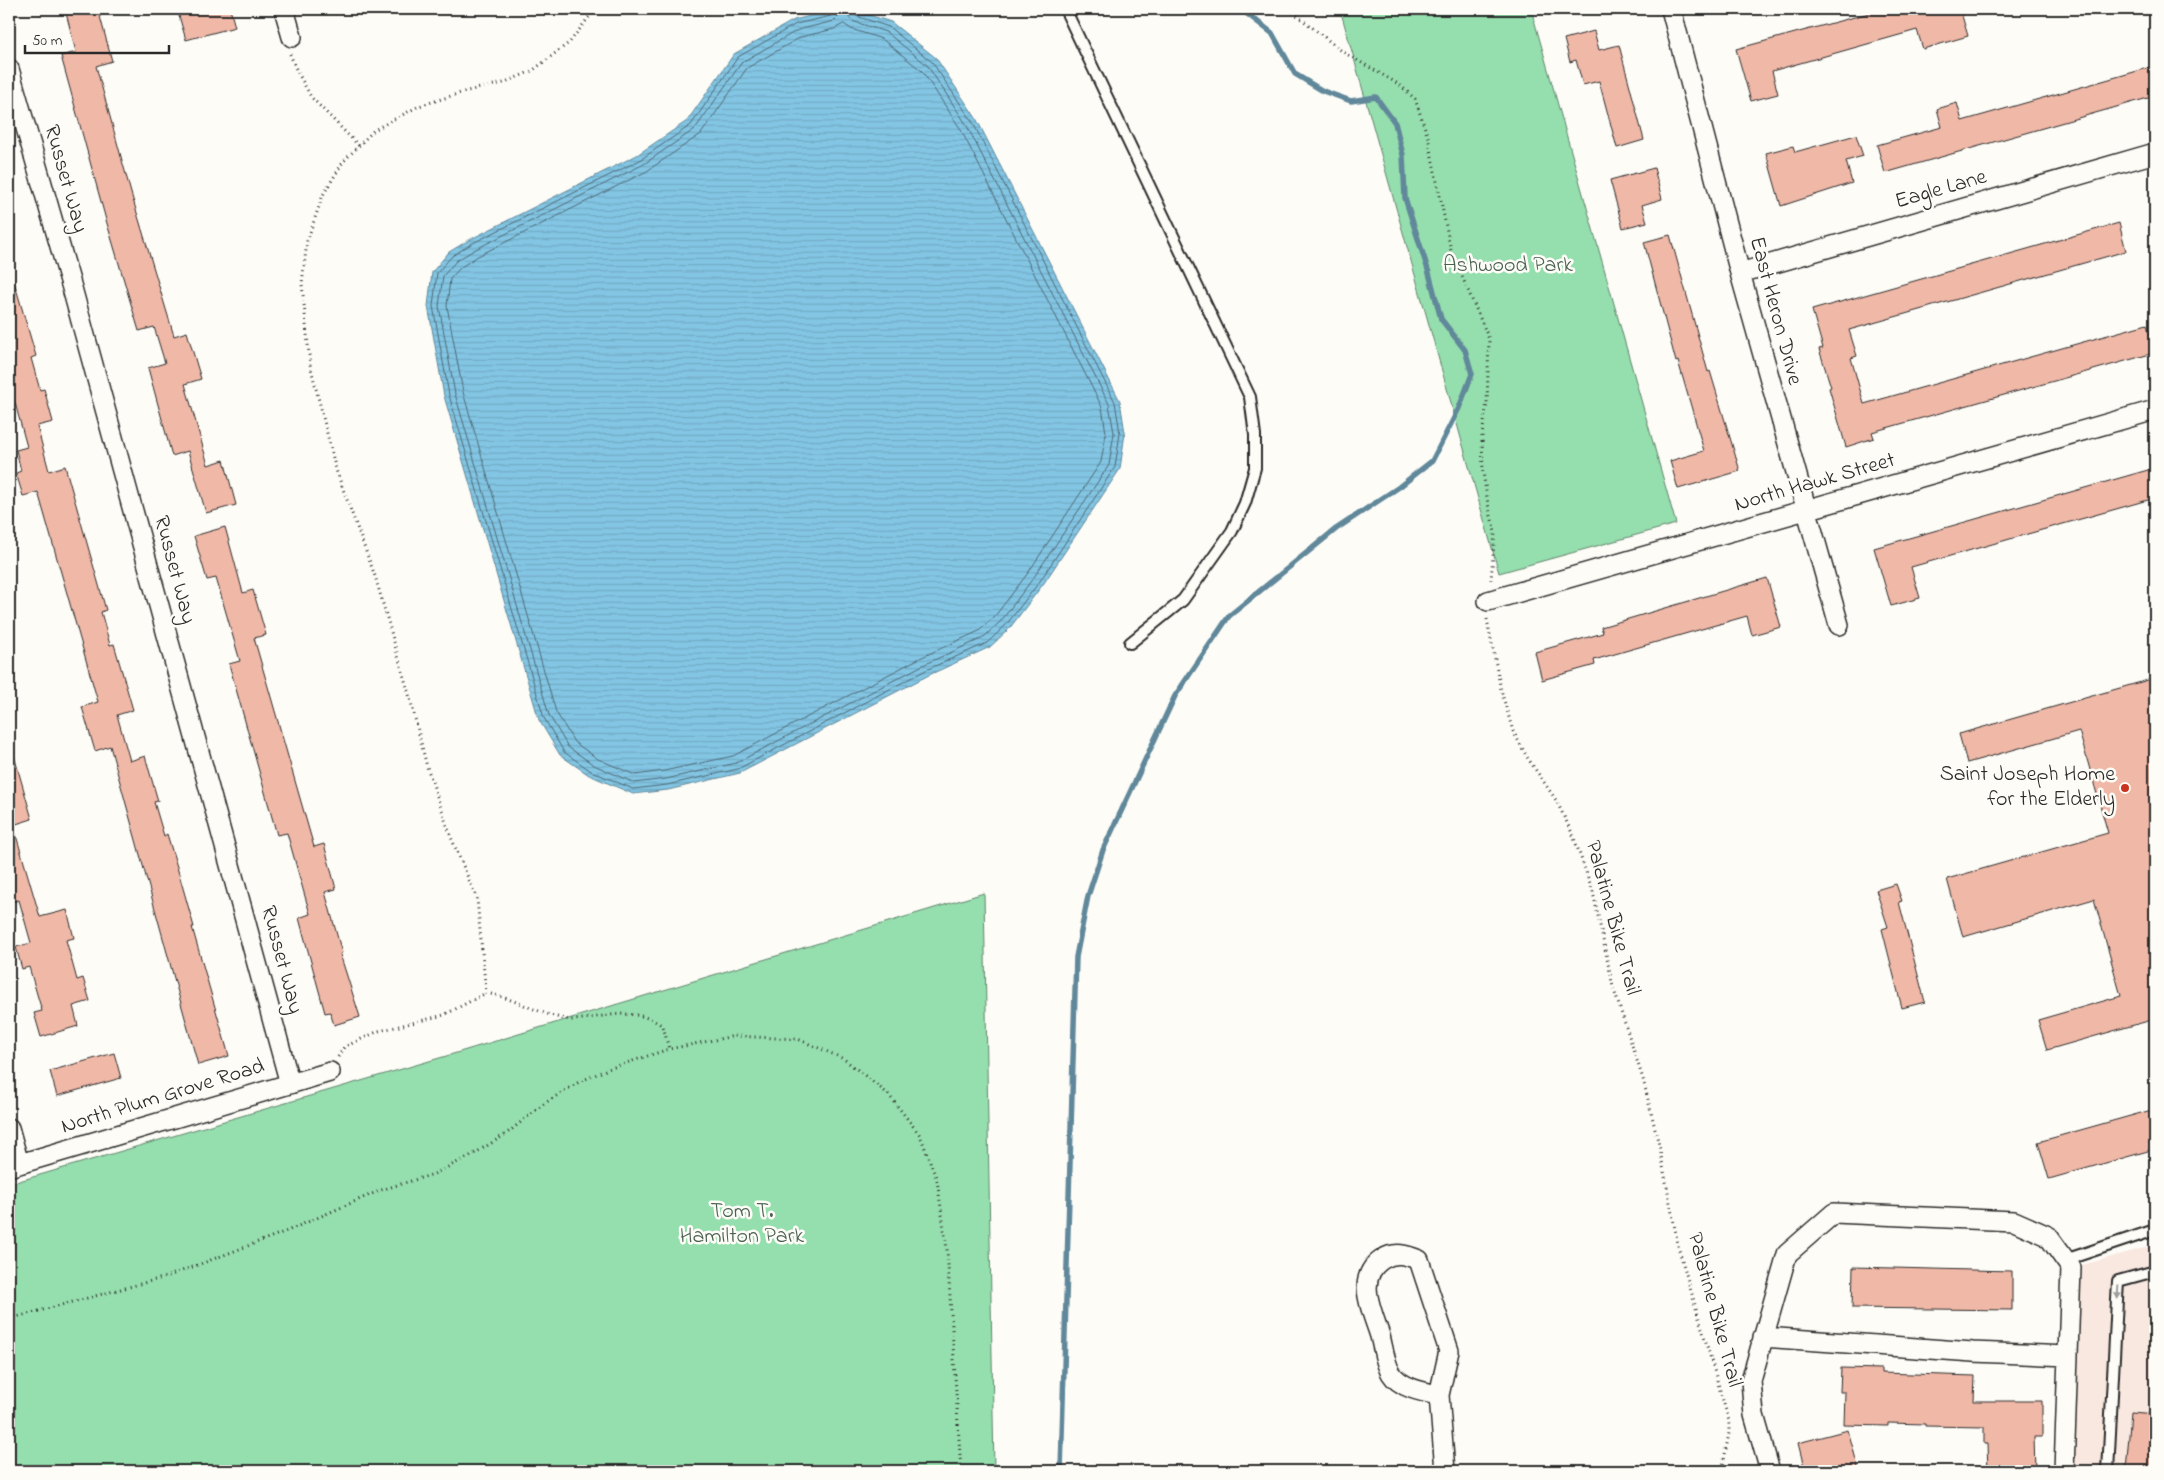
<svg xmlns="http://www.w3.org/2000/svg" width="2164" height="1480" font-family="'Indie Flower',sans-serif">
<defs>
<pattern id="water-rules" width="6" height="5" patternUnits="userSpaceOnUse" patternTransform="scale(1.25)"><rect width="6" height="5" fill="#83c6e4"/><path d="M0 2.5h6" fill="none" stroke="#71aac4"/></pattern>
</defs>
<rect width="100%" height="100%" fill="#fdfcf7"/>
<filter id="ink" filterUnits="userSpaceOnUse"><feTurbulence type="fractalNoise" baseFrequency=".02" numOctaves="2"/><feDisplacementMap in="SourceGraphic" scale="10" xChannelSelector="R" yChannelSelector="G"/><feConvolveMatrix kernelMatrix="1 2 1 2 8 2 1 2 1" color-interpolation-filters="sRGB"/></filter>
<g filter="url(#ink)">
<path fill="#f9e8df" d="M 2155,1245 L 2155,1471 L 2064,1471 L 2071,1268 Z"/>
<path fill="#95dead" stroke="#60846c" d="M 1340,9 L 1531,9 L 1676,524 L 1499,573 Z
M 984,893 L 994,1471 L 9,1471 L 9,1184 L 443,1057 Z"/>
<path fill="url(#water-rules)" stroke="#60889a" d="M 838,9 L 850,9 L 891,22 L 936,58 L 976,118 L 1120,401 L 1125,433 L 1120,469 L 1044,583 L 1009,629 L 990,647 L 929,675 L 740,773 L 668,790 L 633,794 L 589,775 L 560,755 L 539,720 L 444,396 L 428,306 L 432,272 L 449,252 L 469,240 L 637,155 L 687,121 L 734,54 L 794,20 Z"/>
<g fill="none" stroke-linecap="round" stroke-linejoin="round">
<path stroke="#4e6975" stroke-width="1" d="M 834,9 L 831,16 L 796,24 L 738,57 L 691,125 L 640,160 L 471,244 L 452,256 L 437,273 L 433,306 L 449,395 L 544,718 L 564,752 L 591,771 L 633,789 L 667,785 L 738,769 L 926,670 L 987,643 L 1006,625 L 1040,581 L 1115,467 L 1120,433 L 1115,402 L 972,121 L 932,62 L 889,27 L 856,16 L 852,9
M 840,9 L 839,16 L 834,21 L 798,30 L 742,62 L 695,129 L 644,164 L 474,250 L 456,261 L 443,276 L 439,306 L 455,394 L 549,715 L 568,747 L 594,765 L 634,783 L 666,779 L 736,763 L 923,665 L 983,638 L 1001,621 L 1034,577 L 1109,465 L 1114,433 L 1109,404 L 966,124 L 927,65 L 886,32 L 852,21 L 847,15 L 846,9
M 844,24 L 851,29 L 882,39 L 922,71 L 960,128 L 1102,407 L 1106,433 L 1101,462 L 1028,573 L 995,616 L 979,631 L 920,658 L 733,756 L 664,771 L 635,775 L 598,759 L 574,742 L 556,712 L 463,392 L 447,306 L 450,279 L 461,267 L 478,256 L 647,171 L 701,134 L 747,68 L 801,37 L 834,29 Z"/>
<path stroke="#60889a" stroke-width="5.5" d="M 1061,1471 L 1076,957 L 1088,896 L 1103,850 L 1175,696 L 1229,616 L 1336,529 L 1399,487 L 1432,461 L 1459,408 L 1472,374 L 1465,350 L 1441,319 L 1429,273 L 1405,198 L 1403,155 L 1395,123 L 1376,97 L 1351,101 L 1323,91 L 1295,74 L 1272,33 L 1241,9"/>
</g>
<path fill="#f0b8a7" stroke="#2b2b2b" d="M 65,9 L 98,9 L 112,61 L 96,66 L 131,193 L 174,336 L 187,332 L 201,379 L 185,384 L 208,465 L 224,460 L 236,505 L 206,513 L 188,451 L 172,456 L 148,368 L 165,363 L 154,327 L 139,331 L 106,220 L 61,56 L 76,52 Z
M 177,9 L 230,9 L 235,27 L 186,40 Z
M 1884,9 L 1938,9 L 1940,14 L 1960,9 L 1968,36 L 1923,49 L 1917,30 L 1772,71 L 1778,94 L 1751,101 L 1736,49 Z
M 1594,31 L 1599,50 L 1619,45 L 1644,140 L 1617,148 L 1599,81 L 1583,85 L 1576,60 L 1570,62 L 1564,39 Z
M 2155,66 L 2155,96 L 1885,173 L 1877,145 L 1942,127 L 1937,109 L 1957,103 L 1962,121 Z
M 1856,135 L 1863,156 L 1846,161 L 1852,183 L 1781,206 L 1766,153 L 1793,146 L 1795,152 Z
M 1654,168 L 1662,199 L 1642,205 L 1647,222 L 1623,228 L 1610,180 Z
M 2119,223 L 2126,251 L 1849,330 L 1857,356 L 1851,358 L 1864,404 L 2147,324 L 2154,353 L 1872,432 L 1874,438 L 1846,447 L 1829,388 L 1831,387 L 1819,349 L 1823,348 L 1812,310 Z
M 1670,235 L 1708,372 L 1710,371 L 1740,471 L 1678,489 L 1670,461 L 1704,451 L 1678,361 L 1676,362 L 1644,242 Z
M 9,278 L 13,278 L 36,356 L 31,358 L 40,390 L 44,389 L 53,422 L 37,426 L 49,471 L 65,466 L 106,610 L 101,612 L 110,645 L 114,644 L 133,710 L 117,715 L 130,761 L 145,756 L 158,801 L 154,802 L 164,836 L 167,834 L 177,867 L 194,927 L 192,927 L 229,1056 L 198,1065 L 110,746 L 95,751 L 82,707 L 98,702 L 38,492 L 23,496 L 16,473 L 21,471 L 16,450 L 27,447 L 9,381 Z
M 2155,468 L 2155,498 L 1911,567 L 1920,598 L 1891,606 L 1874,548 Z
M 225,527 L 243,593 L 253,590 L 266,635 L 254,638 L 314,847 L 324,844 L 336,889 L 325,892 L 342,953 L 340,954 L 360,1017 L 334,1025 L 330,1012 L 325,1013 L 299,918 L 310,914 L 287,833 L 277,835 L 229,664 L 240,661 L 216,578 L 207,580 L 194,536 Z
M 1767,578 L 1781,627 L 1752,635 L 1747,616 L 1594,660 L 1595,665 L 1542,680 L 1535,652 L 1603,633 L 1601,627 Z
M 2155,678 L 2155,1019 L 2047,1050 L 2038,1020 L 2121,996 L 2094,899 L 1963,937 L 1947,879 L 2108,833 L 2079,731 L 1967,763 L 1959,734 Z
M 13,752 L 32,819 L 13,825 L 40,917 L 67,910 L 74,938 L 66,940 L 77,980 L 83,978 L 90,1001 L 73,1006 L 78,1026 L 41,1037 L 34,1013 L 42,1011 L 29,967 L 22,969 L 16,947 L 31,943 L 19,900 L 9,903 L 9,753 Z
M 1896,884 L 1902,901 L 1899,902 L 1925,1002 L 1902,1008 L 1882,929 L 1888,927 L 1876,890 Z
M 114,1053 L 121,1078 L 57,1096 L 50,1071 Z
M 2155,1109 L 2155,1149 L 2049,1179 L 2038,1142 Z
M 1853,1267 L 2012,1271 L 2012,1310 L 1852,1308 Z
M 1841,1368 L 1881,1369 L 1881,1373 L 1975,1376 L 1974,1401 L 2042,1401 L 2042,1437 L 2034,1437 L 2035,1471 L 1988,1471 L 1987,1444 L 1984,1444 L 1984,1427 L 1925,1426 L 1925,1424 L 1888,1423 L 1888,1426 L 1844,1425 L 1845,1392 L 1840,1392 Z
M 2131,1412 L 2155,1414 L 2155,1471 L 2126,1471 Z
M 1848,1430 L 1859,1471 L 1805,1471 L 1798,1443 Z"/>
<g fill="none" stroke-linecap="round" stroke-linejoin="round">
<defs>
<path id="lane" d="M 1065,9 L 1250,397 L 1255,435 L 1255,468 L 1245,503 L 1232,531 L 1183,600 L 1130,643
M 2065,1260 L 2155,1230
M 2108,1471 L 2118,1281 L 2155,1271"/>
<path id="street" d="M 284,9 L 292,37
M 1671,9 L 1740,273 L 1839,625
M 9,69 L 72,288 L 290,1084
M 1740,273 L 2155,153
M 1488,601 L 2155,410
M 9,1128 L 19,1164
M 9,1167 L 330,1072
M 1763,1337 L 1973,1352 L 2068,1356
M 1439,1395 C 1423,1392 1400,1388 1391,1373 C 1385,1364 1383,1347 1380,1336 C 1372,1310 1354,1277 1383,1259 C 1395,1251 1407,1255 1419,1260 L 1449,1351 L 1439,1395 L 1445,1471
M 1770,1471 L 1754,1415 L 1751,1381 L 1787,1254 L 1834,1213 L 2014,1221 L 2048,1236 L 2071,1268 L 2064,1471"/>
</defs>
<use href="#lane" stroke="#2b2b2b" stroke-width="14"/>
<use href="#street" stroke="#2b2b2b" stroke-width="22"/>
<path stroke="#2b2b2b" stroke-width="3" stroke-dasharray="1 4" stroke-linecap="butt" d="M 595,9 L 570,42 L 532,71 L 503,83 L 467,91 L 419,106 L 374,130 L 343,162 L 323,195 L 307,241 L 302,284 L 310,364 L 336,470 L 375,576 L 410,698 L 427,767 L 451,837 L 477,899 L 486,993 C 515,998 540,1015 570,1020 C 576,1020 583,1019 589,1018 C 618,1014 637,1009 663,1026 L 669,1049
M 1289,9 L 1343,52 L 1400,85 L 1415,99 L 1428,137 L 1451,251 L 1489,339 L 1487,403 L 1482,435 L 1483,472 L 1488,504 L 1495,532 L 1491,580
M 290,54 L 296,69 L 311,97 L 359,146
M 1487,619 L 1501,690 L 1513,731 L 1527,757 L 1556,800 L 1573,835 L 1593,892 L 1613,987 L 1643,1079 L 1659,1145 L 1679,1250 L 1729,1421 L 1729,1433 L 1722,1471
M 338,1057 L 344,1047 L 379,1031 L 444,1015 L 486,993
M 9,1319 L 166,1277 L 287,1231 L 381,1190 L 434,1174 L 472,1155 L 506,1134 L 545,1103 L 579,1082 L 608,1069 L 669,1049 L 734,1036 L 798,1039 L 844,1059 L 888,1094 L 920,1135 L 937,1180 L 947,1249 L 961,1471"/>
<use href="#lane" stroke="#fdfcf7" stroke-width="10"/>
<use href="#street" stroke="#fdfcf7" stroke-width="19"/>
</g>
<defs><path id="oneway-solid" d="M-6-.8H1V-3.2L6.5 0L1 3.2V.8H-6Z" transform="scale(1.25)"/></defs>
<use fill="#9e9e9b" href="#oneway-solid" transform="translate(2118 1292) rotate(93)"/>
</g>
<circle fill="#c8321e" stroke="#fdfcf7" stroke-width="2" cx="2125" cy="788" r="5"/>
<g text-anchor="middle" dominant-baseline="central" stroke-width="5" stroke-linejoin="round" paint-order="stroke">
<g font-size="22" fill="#2b2b2b" stroke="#fdfcf7">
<text transform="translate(65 179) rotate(74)">Russet Way</text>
<text transform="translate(1941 190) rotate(-16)">Eagle Lane</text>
<text transform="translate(1775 311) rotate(75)">East Heron Drive</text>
<text transform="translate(1815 483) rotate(-16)">North Hawk Street</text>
<text transform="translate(174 570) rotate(75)">Russet Way</text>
<text transform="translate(1612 918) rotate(75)">Palatine Bike Trail</text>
<text transform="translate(281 960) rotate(75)">Russet Way</text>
<text transform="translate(163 1097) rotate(-17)">North Plum Grove Road</text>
<text transform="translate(1714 1310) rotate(75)">Palatine Bike Trail</text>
</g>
<g font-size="22" fill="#4b6152" stroke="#fdfcf7">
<text x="1508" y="266">Ashwood Park</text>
<text x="742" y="1212">Tom T.<tspan x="742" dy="25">Hamilton Park</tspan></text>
</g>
<g font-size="22" fill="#2b2b2b" stroke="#fdfcf7" text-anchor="end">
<text x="2115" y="775">Saint Joseph Home<tspan x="2115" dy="25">for the Elderly</tspan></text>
</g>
</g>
<rect width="2164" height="1480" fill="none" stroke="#fdfcf7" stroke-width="30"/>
<rect x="15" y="15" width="2134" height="1450" fill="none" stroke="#2b2b2b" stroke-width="2" filter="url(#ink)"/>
<path d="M25 45v8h144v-8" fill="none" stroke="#2b2b2b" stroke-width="2.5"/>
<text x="32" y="45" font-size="15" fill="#2b2b2b" stroke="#fdfcf7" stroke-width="4" paint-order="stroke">50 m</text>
</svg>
